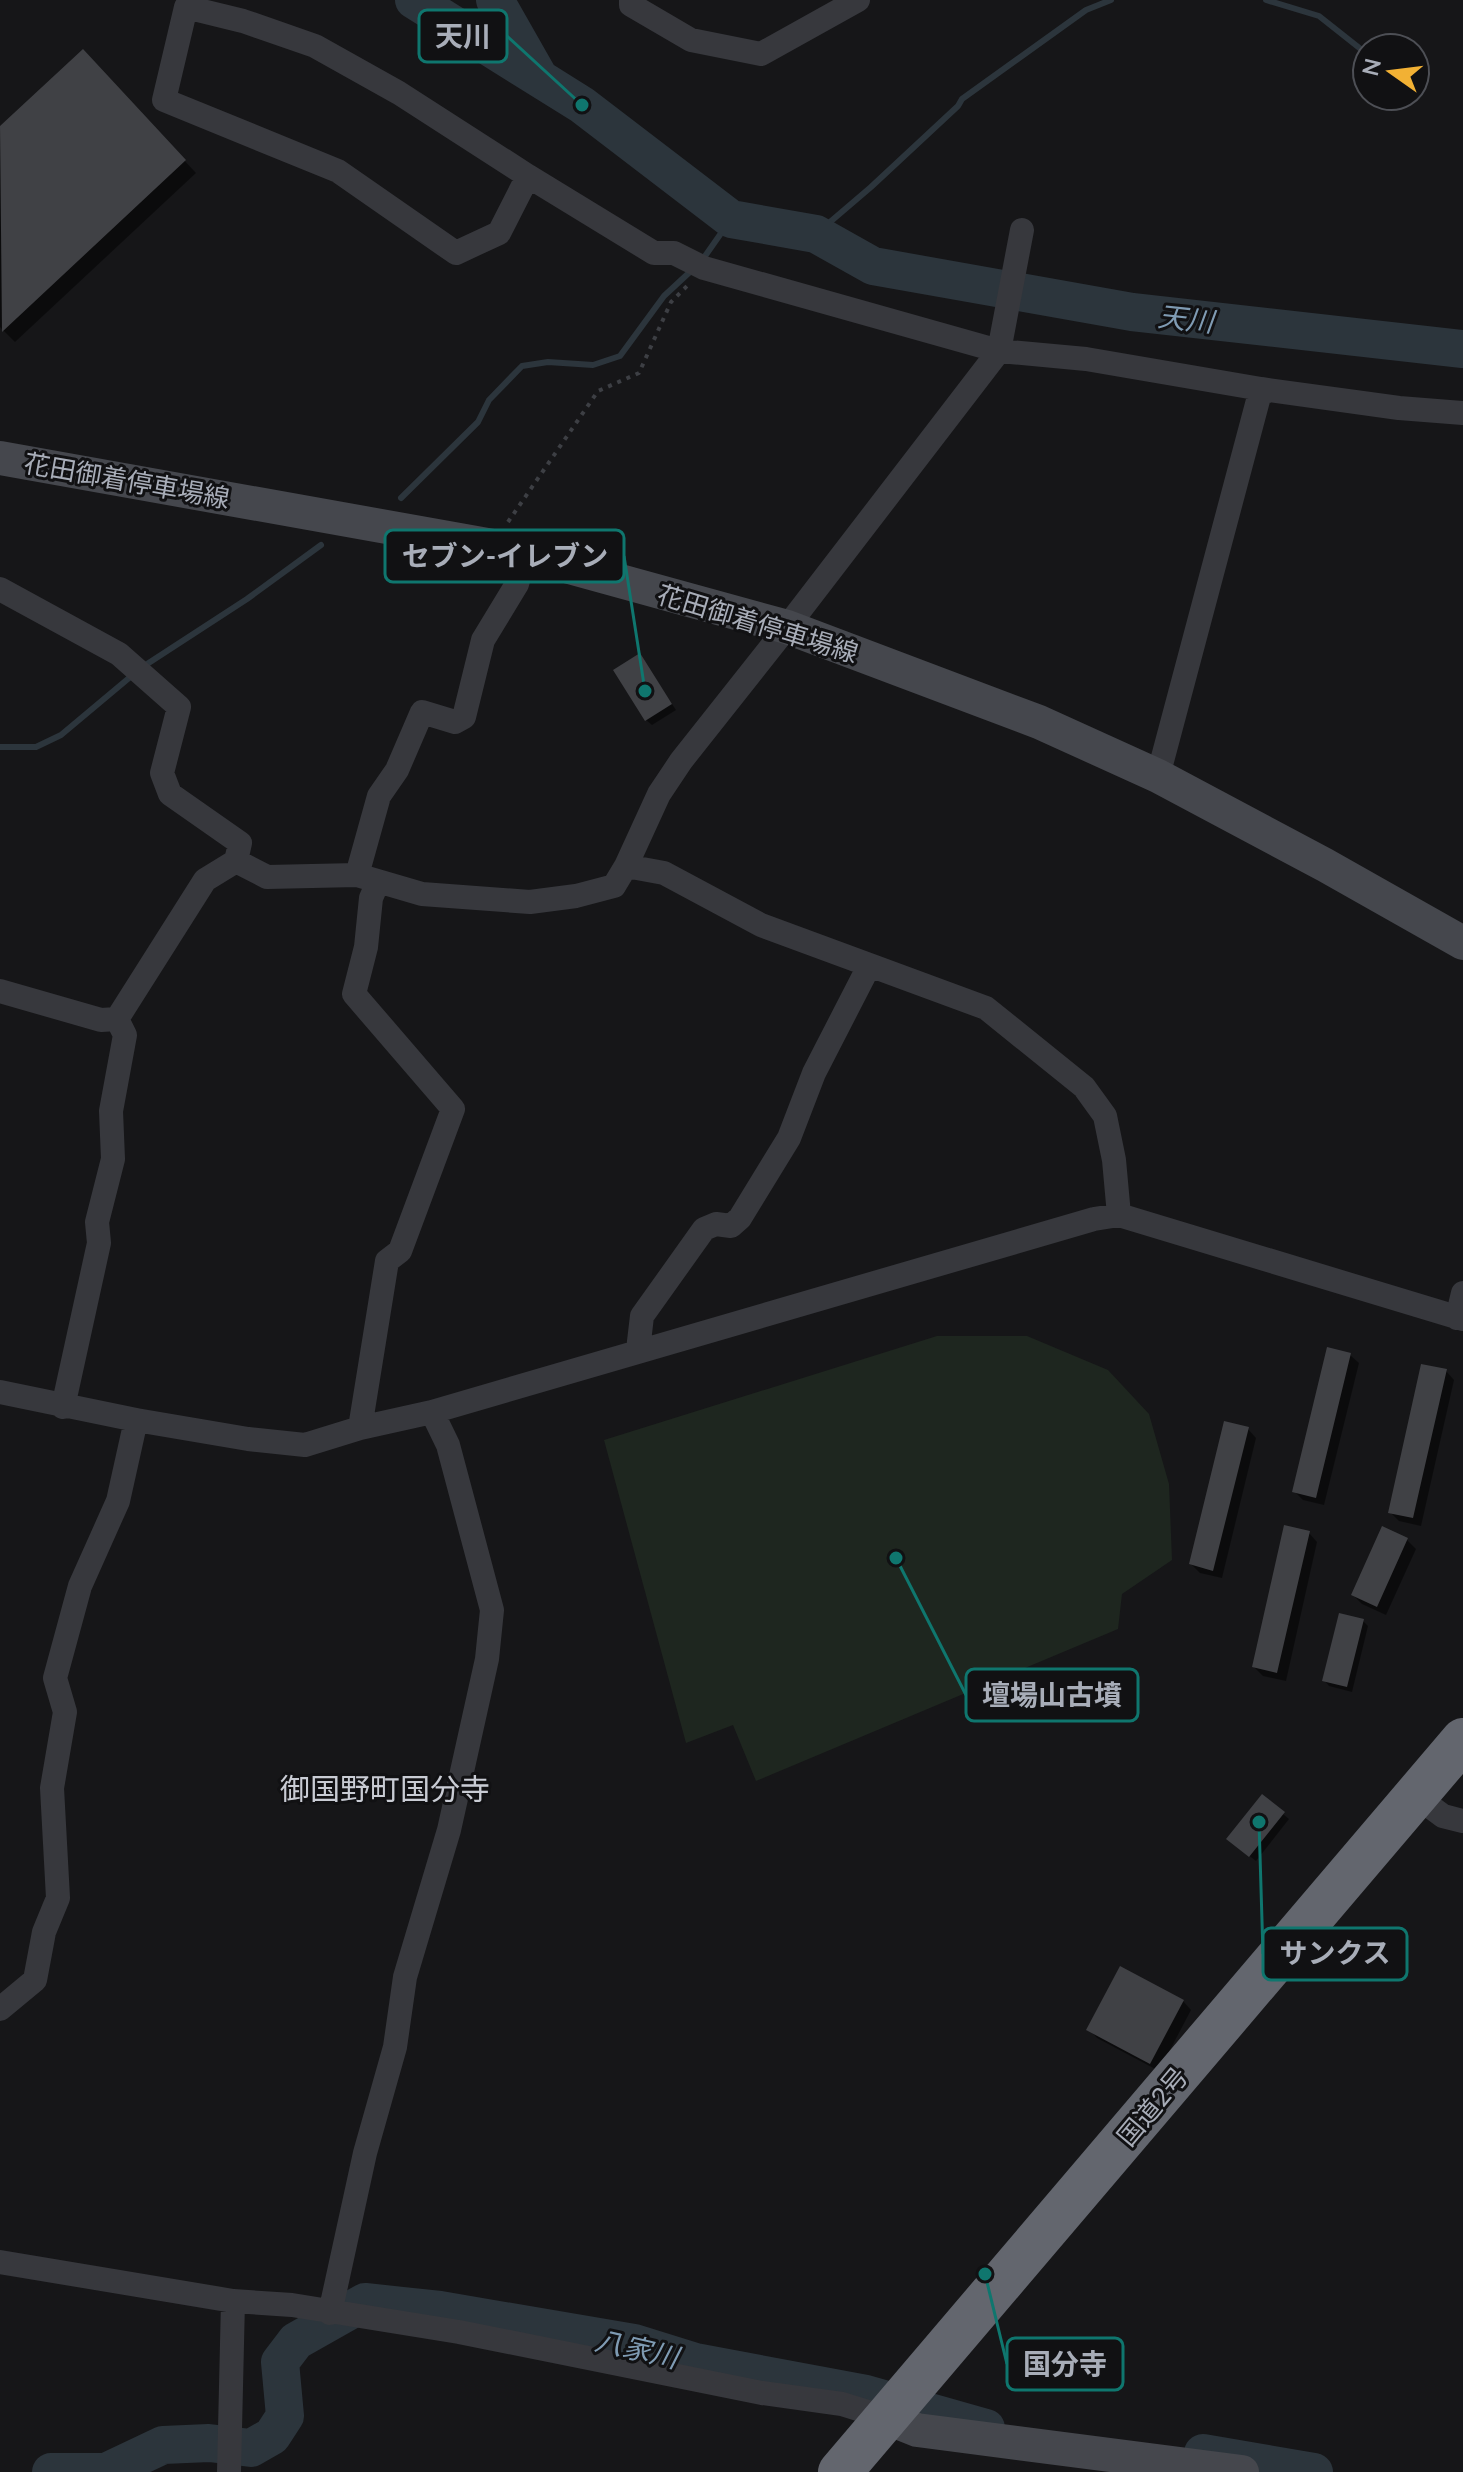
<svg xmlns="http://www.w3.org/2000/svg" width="1463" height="2472" viewBox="0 0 1463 2472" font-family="Lato,'Noto Sans JP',sans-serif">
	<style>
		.green { fill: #1e261f }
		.shadow { fill: #0007 }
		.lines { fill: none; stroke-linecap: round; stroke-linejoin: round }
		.stream { stroke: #2c353c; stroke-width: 6 }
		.river { stroke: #2c353c; stroke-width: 38 }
		.building { fill: #404145 }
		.path { stroke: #3d3f44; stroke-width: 4; stroke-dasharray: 4 6; stroke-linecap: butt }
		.street { stroke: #37383d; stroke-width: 24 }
		.secondary { stroke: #45474d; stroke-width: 34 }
		.highway { stroke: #63666e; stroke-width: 44 }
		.labels { text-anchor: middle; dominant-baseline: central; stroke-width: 6; stroke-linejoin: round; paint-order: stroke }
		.street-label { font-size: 26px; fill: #a8adb8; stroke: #111113 }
		.water-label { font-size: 28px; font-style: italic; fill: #7f9bb3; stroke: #111113 }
		.quarter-label { font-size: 30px; fill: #c9ccd4; stroke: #111113 }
		.leader { fill: none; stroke: #0f766e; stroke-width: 3 }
		.callout-dot { fill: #0f766e; stroke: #111113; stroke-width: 3 }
		.callout { fill: #111113; stroke: #0f766e; stroke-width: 3 }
		.callout-label { font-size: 28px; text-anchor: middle; font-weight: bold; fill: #a8adb8 }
	</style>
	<rect width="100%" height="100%" fill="#161618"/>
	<path class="green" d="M937 1336H1027L1108 1370 1149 1414 1169 1484 1172 1560 1122 1594 1118 1629 756 1781 733 1725 686 1743 604 1440Z"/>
	<path class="shadow" d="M83 52 196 173 15 342 0 327V129Z
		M640 656 676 710 652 725 646 720Z
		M1350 1355 1359 1363 1324 1505 1303 1500 1294 1491Z
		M1446 1371 1454 1380 1421 1526 1399 1521 1390 1512Z
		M1248 1429 1256 1438 1222 1578 1200 1573 1191 1564Z
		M1383 1529 1407 1540 1416 1549 1386 1615 1362 1604 1353 1595Z
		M1309 1533 1317 1542 1286 1681 1263 1676 1254 1667Z
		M1363 1621 1368 1626 1352 1692 1329 1686 1324 1680Z
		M1262 1797 1289 1819 1256 1861 1234 1844Z
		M1183 2001 1191 2010 1159 2071 1097 2038 1089 2029Z"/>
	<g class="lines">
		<path class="stream" d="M1266 0 1319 16 1367 54
			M816 234 871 187 958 106 962 99 1086 10 1111 0
			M703 259 731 219
			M401 498 478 422 489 400 522 366 548 362 593 365 620 356 664 296 692 270
			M144 666 247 599 321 545
			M0 747H36L61 735 135 673"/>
		<path class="river" d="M414 0 582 105 731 219 816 234 873 266 1132 312 1463 349
			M495 0 537 74
			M1203 2453 1314 2472
			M51 2472H106L163 2445 209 2443 251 2448 272 2436 285 2416 280 2362 296 2341 365 2302 440 2310 634 2343 695 2362 866 2394 986 2428"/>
	</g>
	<path class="building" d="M83 49 186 160 2 332 0 126Z
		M640 653 672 704 645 721 613 670Z
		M1327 1347 1351 1353 1316 1498 1292 1492Z
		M1421 1364 1447 1369 1413 1518 1388 1513Z
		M1224 1421 1249 1427 1213 1571 1189 1564Z
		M1284 1525 1310 1531 1277 1673 1252 1667Z
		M1382 1526 1408 1538 1377 1607 1351 1595Z
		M1339 1613 1364 1619 1347 1687 1322 1681Z
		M1262 1794 1285 1812 1249 1857 1226 1839Z
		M1120 1966 1184 2000 1150 2064 1086 2030Z"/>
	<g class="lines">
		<path class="path" d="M508 522 598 391 639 373 671 302 689 284"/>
		<path class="street" d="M631 0V5L691 40 761 54 858 0
			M528 176 399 93 315 46 243 21 186 7 164 100 338 171 456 253 499 233 528 176 654 253H674L704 268 999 351 1086 359 1261 389 1399 408 1463 413
			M0 589 119 654 179 707 162 773 170 794 240 843 236 861 205 880 117 1019
			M1158 776 1261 389
			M236 861 267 877 357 875 422 894 530 902 576 896 614 886 626 866 659 794 681 761 787 627 999 351 1022 230
			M626 866 664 873 761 925 986 1008 1084 1087 1105 1116 1114 1160 1119 1215
			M357 875 379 796 397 770 422 712 455 722 464 717 483 640 517 584 525 555
			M0 991 101 1020 117 1019
			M1457 1318 1463 1293
			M638 1350 642 1316 704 1229 716 1224 731 1226 740 1218 789 1138 814 1073 869 966
			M0 1392 136 1420 248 1439 305 1445 360 1428 432 1412 1094 1219 1119 1215 1463 1319
			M63 1407 99 1243 97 1222 113 1159 111 1111 125 1035 117 1019
			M360 1428 387 1261 400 1251 453 1109 354 994 366 947 371 898 378 882
			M1416 1796 1443 1816 1463 1821
			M0 2009 35 1980 44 1932 58 1898 52 1788 65 1712 55 1678 80 1586 118 1501 136 1420
			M0 2262 233 2301 292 2305 459 2332 762 2393 842 2404 887 2418
			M330 2313 365 2153 395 2047 405 1977 449 1830 487 1659 492 1610 448 1445 432 1412
			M229 2472 233 2301"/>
		<path class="secondary" d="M0 458 493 546 787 627 1039 722 1158 776 1325 865 1463 943
			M887 2418 917 2430 1242 2472"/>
		<path class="highway" d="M840 2472 1463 1740"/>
	</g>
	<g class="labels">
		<g class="street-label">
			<text transform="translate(127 480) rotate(10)">花田御着停車場線</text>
			<text transform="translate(758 623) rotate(17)">花田御着停車場線</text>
			<text transform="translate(1152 2106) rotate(-50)">国道2号</text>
		</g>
		<g class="water-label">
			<text transform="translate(1186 318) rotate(6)">天川</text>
			<text transform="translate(637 2348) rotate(13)">八家川</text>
		</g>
		<g class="quarter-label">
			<text x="385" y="1788">御国野町国分寺</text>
		</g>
	</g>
	<path class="leader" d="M582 105L507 36M645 691L624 556M896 1558L966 1695M1259 1822L1263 1954M985 2274L1007 2364"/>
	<g class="callout-dot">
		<circle cx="582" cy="105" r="8"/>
		<circle cx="645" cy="691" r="8"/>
		<circle cx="896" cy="1558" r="8"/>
		<circle cx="1259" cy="1822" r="8"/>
		<circle cx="985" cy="2274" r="8"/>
	</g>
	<g class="callout">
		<rect x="419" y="10" width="88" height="52" rx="8"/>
		<rect x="385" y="530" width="239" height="52" rx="8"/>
		<rect x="966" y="1669" width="172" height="52" rx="8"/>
		<rect x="1263" y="1928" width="144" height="52" rx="8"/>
		<rect x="1007" y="2338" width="116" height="52" rx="8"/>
	</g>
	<g class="callout-label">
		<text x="463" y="46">天川</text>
		<text x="505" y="566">セブン-イレブン</text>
		<text x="1052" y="1705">壇場山古墳</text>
		<text x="1335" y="1963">サンクス</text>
		<text x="1065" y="2374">国分寺</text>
	</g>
	<g transform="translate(1391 72) rotate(284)"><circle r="38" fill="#111113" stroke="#4d4f55" stroke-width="2"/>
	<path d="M0-6L14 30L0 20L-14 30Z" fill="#f2b134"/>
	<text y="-12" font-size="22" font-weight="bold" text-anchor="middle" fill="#a8adb8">N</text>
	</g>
</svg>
